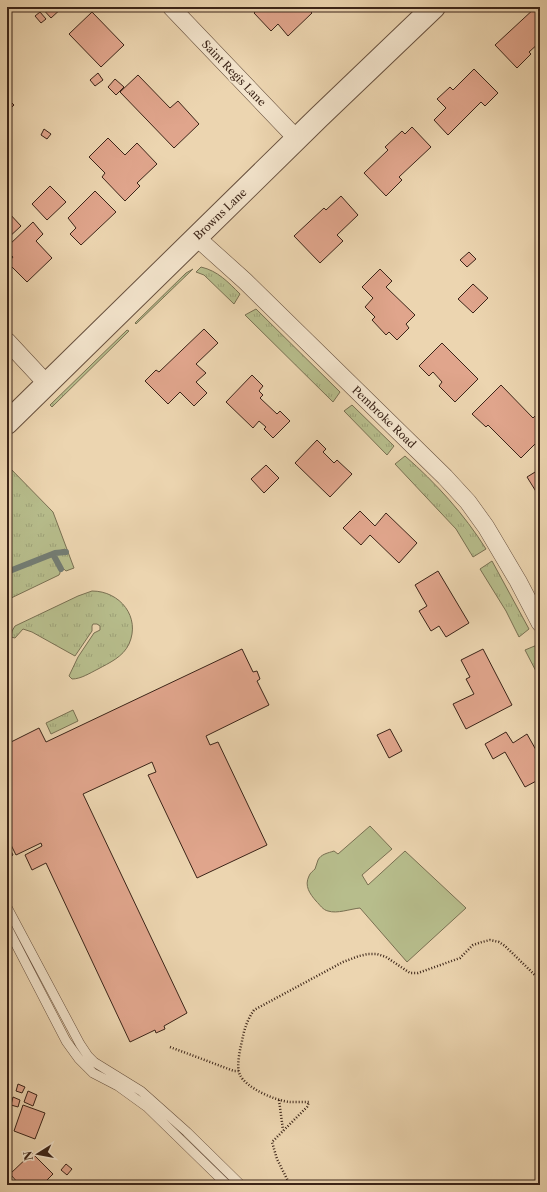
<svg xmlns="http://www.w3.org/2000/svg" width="547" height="1192" viewBox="0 0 547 1192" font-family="'Libre Caslon Text',serif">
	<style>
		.grass { fill: url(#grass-tufts); stroke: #797052 }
		.park { fill: #b7bd8c; stroke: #797052 }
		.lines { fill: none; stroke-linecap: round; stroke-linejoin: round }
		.stream { stroke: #737d74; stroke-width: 6 }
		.building { fill: #e0a58c; stroke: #3b2418 }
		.service-casing { stroke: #67503e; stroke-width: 10 }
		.minor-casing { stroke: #67503e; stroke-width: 18 }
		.tertiary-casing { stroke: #67503e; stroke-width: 24 }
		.path { stroke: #3b2418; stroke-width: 2.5; stroke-dasharray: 1 2; stroke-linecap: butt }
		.service { stroke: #f3e4cc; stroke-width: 9 }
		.minor { stroke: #f3e4cc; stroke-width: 17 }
		.tertiary { stroke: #f3e4cc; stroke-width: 22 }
		.labels { text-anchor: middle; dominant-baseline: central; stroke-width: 3.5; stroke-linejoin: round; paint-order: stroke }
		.street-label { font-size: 11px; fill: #3b2418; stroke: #f3e4cc }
	</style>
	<defs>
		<pattern id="grass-tufts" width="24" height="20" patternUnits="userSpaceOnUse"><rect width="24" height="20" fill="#b7bd8c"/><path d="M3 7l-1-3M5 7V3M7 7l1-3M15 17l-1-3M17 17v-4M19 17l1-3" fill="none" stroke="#9ea278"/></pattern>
	</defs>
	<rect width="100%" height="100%" fill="#ecd5b0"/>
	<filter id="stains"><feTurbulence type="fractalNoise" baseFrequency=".005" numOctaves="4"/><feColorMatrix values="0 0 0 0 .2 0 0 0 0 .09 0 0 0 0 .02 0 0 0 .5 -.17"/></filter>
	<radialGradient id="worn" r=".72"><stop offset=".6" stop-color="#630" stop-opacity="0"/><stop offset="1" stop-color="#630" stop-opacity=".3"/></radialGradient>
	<path class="grass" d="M201 267C218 271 228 282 240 294L234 304 204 275 196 272Z
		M193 269 136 324 135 323 186 273Z
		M256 309 340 392 333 402 245 315Z
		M127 330 129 331 52 407 50 405Z
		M352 405 394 446 387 455 344 411Z
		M405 456C436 483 464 514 486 549L473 557 456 529 395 464Z
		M7 465 53 512 74 568 66 571C61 567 58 562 55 555L56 554 62 553 66 555 67 551 65 549 49 554 7 570Z
		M52 556 60 569V573L59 575 7 600V573Z
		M492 561 529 629 519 637 506 611 480 569Z
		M92 591C120 591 141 617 129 644 123 657 109 663 98 669 90 673 81 679 72 679L69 676 78 657 94 633 100 630V626L97 624H93L92 626V631L75 656 32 632 23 629 15 638 11 637 12 631 15 626 78 596Z
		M537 645 540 648V679L525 650Z
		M73 710 78 721 51 734 46 723Z"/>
	<path class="park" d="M370 826 392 849 362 875 368 885 405 851 466 908 407 962 360 908C350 909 337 914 328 911 323 910 320 905 316 901 310 894 304 886 309 876 310 873 313 871 315 869 316 866 317 863 318 860 321 854 328 853 334 851L338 854Z"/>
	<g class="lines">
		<path class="stream" d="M54 556 61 569
			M7 572 55 553 66 552"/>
	</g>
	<path class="building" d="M41 7H63L51 18Z
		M260 7H306L312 13 288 36 278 24 271 31 254 13Z
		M536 7H540V42L529 52 531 54 517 68 495 45Z
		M40 12 46 19 41 23 35 16Z
		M92 12 124 45 101 67 69 34Z
		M474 69 498 93 485 106 481 102 448 135 434 120 446 108 437 99 450 87 453 90Z
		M98 73 103 80 95 86 90 80Z
		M138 75 170 108 178 101 199 124 174 148 120 92Z
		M115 79 124 87 116 95 108 87Z
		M7 98 14 105 7 112Z
		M412 127 431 147 399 177 402 180 386 196 364 173 388 150 385 147 402 131 405 134Z
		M44 129 51 134 47 139 41 135Z
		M108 138 125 155 137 143 157 164 137 183 140 186 125 201 102 177 105 173 89 157Z
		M50 186 66 202 47 220 32 204Z
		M95 191 116 212 81 245 70 234 76 228 68 218Z
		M341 196 358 215 337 235 343 241 320 263 294 236 324 208 326 210Z
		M8 212 21 226 7 239V213Z
		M33 222 43 234 36 241 52 258 27 282 8 263 13 257 7 251V247Z
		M469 252 476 259 467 267 460 260Z
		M380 269 392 281 386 287 415 315 406 324 409 328 397 340 389 332 386 335 372 320 375 317 365 307 373 298 362 287Z
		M473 284 488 298 473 313 458 299Z
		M204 329 218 343 196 364 206 373 196 382 207 393 194 406 180 392 168 404 145 381 156 370 159 372Z
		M442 343 478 379 455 402 439 386 442 382 433 372 429 376 419 366Z
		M252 375 263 386 259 391 263 395 260 398 277 414 280 411 290 421 273 438 264 429 266 427 259 421 253 428 226 402Z
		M501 385 533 418 540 411V439L521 458 488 425 486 427 472 414Z
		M317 440 326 449 323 452 334 463 337 460 352 474 330 497 295 463Z
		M266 465 279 478 264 493 251 479Z
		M540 469V498L527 477Z
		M360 511 375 526 386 513 417 543 399 563 370 535 361 545 343 528Z
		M438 571 469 623 446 637 439 626 431 631 419 611 427 606 415 585Z
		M242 649 253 672 257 671 260 679 257 681 269 705 206 736 210 745 218 742 267 845 197 878 148 775 156 772 152 762 83 794 187 1013 164 1026 165 1029 156 1033 155 1030 130 1042 46 863 32 870 25 855 42 846 41 843 16 855 7 837V744L39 728 46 742Z
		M483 649 512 705 466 729 453 704 474 694 466 679 470 677 461 660Z
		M390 729 402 751 389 758 377 735Z
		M506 732 513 743 527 734 540 757V779L525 787 505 752 493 759 485 744Z
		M7 843 13 855 7 859Z
		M18 1084 25 1087 22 1093 16 1091Z
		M28 1091 37 1095 33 1106 24 1102Z
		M13 1097 20 1100 18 1107 11 1105Z
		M23 1105 45 1113 35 1139 14 1131Z
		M32 1153 53 1174 42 1185H20L10 1174Z
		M66 1164 72 1169 67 1175 61 1170Z"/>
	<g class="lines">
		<g class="service-casing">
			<path id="service" d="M7 907 80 1044 88 1056 94 1062 141 1091 187 1132 241 1185
				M7 927 66 1041 79 1059 93 1073 118 1086 147 1107 227 1185"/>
		</g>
		<g class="minor-casing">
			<path id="minor" d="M171 7 297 139
				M196 237 245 281 445 477 468 502 486 527 518 581 540 623
				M7 341 47 384"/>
		</g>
		<g class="tertiary-casing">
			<path id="tertiary" d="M7 423 318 118 434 7"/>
		</g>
		<path class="path" d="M170 1047 234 1071H239
			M279 1100 283 1130
			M290 1185 277 1159 272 1142 307 1107 309 1102C303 1102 296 1102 290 1102 276 1101 246 1088 240 1075 236 1067 240 1049 242 1041 244 1030 247 1020 254 1010L343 962 359 956 368 954H377L386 957 410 973H418L460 958 473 945 482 942 490 940 499 942 505 946 540 980"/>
		<use href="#service" class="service"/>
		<use href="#minor" class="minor"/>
		<use href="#tertiary" class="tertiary"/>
	</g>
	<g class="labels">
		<g class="street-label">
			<text transform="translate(234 73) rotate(46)">Saint Regis Lane</text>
			<text transform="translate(220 214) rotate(-44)">Browns Lane</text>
			<text transform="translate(384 417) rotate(44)">Pembroke Road</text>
		</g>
	</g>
	<rect width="547" height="1192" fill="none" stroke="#ecd5b0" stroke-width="24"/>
	<rect x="8" y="8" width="531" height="1176" fill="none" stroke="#3b2418" stroke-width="2"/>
	<rect x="12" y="12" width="523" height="1168" fill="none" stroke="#3b2418"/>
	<g transform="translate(38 1154) rotate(259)" stroke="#f3e4cc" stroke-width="3" paint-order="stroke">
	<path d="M0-3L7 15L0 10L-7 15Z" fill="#3b2418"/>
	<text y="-6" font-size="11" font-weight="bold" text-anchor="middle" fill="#3b2418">N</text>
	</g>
	<rect width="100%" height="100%" filter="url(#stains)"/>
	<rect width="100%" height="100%" fill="url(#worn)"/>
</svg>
